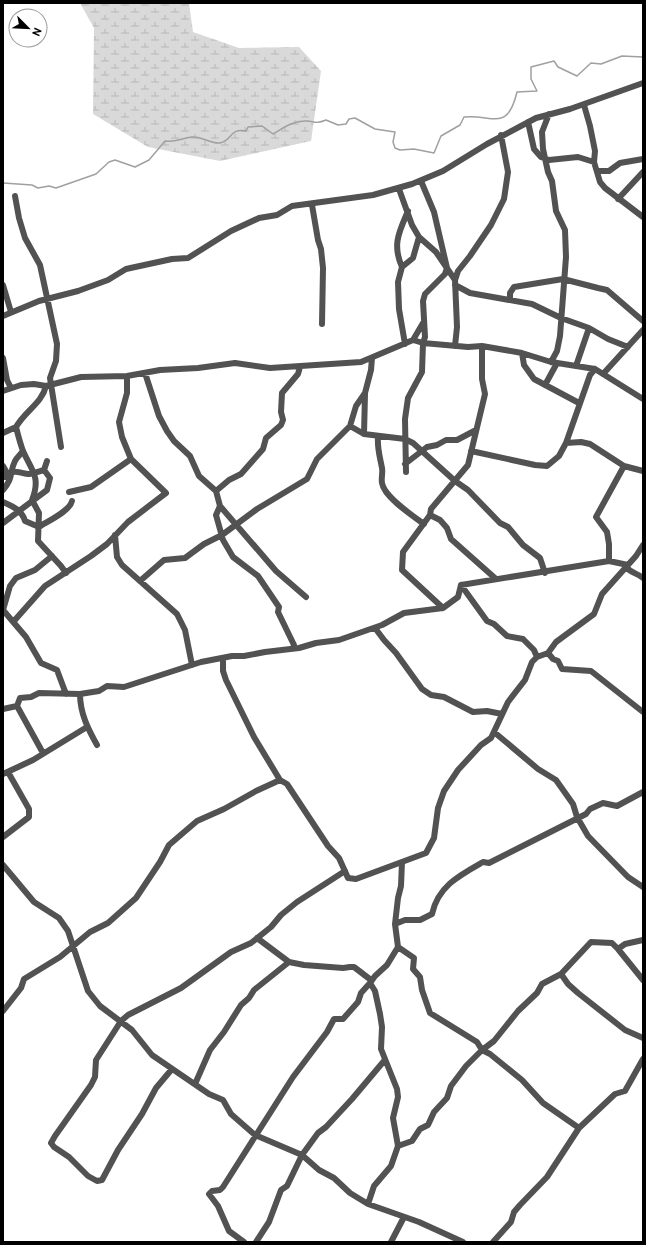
<svg xmlns="http://www.w3.org/2000/svg" width="646" height="1245" viewBox="0 0 646 1245" font-family="Overpass,sans-serif">
	<style>
		.wetland { fill: url(#wetland-marsh) }
		.lines { fill: none; stroke-linecap: round; stroke-linejoin: round }
		.stream { stroke: #a0a0a0; stroke-width: 1.5 }
		.street { stroke: #525252; stroke-width: 6 }
	</style>
	<defs>
		<pattern id="wetland-marsh" width="20" height="14" patternUnits="userSpaceOnUse"><rect width="20" height="14" fill="#d9d9d9"/><path d="M1 5h8M5 5V1M11 12h8M15 12V8" fill="none" stroke="#b8b8b8"/></pattern>
	</defs>
	<rect width="100%" height="100%" fill="#fff"/>
	<path class="wetland" d="M80 3H189L193 32 239 48 299 47 321 71 311 141 220 161 148 147 93 114 94 28Z"/>
	<g class="lines">
		<path class="stream" d="M3 183 32 185 38 188 49 186 56 188 96 174 109 162 115 160 135 167 149 160 165 141C175 143 182 138 192 137 202 136 210 144 220 143 233 140 229 128 246 131L248 127 262 126 273 134C283 128 294 120 307 121 316 122 316 124 326 120L338 125 346 124 349 119 355 118 375 129 395 132 393 142 395 148 400 150 414 149 434 153 441 136 460 125 464 117C493 114 507 133 517 92L537 91 531 79V67L554 61 558 67 577 76 591 63 601 64 622 56 643 57"/>
		<path class="street" d="M584 105 590 126 595 151 594 162 600 182 605 188 643 217
			M549 114 542 132 543 149 548 172 552 181 556 211 565 230 566 257 560 336 557 351 551 362
			M528 122 534 149 541 157 549 160 578 157 594 162
			M597 171H609L620 163 643 159
			M399 189 412 225 419 237 436 252 455 280 457 327 455 346
			M15 196 19 218 25 238 40 265 57 344 56 361 50 378 61 447
			M618 199 643 172
			M312 205 318 240 321 249 323 268 322 324
			M402 267C392 245 399 232 408 211
			M455 280 458 271 470 256 491 225 504 199 508 172 501 135
			M3 285 11 312
			M455 285 470 293 532 304 561 318 589 328 608 339 628 347
			M510 299V293L514 287 563 279 598 288 607 290 643 321
			M3 316 39 301 78 291 108 280 126 269 172 259 188 258 231 231 259 218 277 215 292 206 373 195 412 184 443 171 487 144 536 118 570 109 643 83
			M413 340 423 323
			M405 344 399 309 398 282 402 267 413 258 419 237
			M522 353 524 365 534 379 579 403
			M3 358 7 380 11 388
			M576 366 589 328
			M145 373 159 416 167 431 174 441 190 456 199 476 216 491 220 506 276 571 306 597
			M603 374 643 330
			M545 385 557 363
			M46 386C42 403 25 411 16 427 18 435 20 443 23 451 32 471 41 477 32 500L39 513 38 541 61 566 66 573
			M3 391 21 385 34 384 46 386 81 377 127 376 160 370 198 368 235 363 270 368 361 362 413 340 423 343 468 347 482 346 522 353 551 362 595 369 643 399
			M350 426 364 434 405 439 413 443 455 481 468 490 500 523 508 527 523 545 540 558 545 573
			M3 433 16 427
			M364 434 365 394
			M378 437C377 448 380 457 382 468 383 473 381 478 382 483 384 497 413 516 424 524
			M566 443 581 442 590 444 624 466 643 471
			M471 451 535 465 547 466 559 456 566 443 590 375 595 369
			M405 464 427 447 437 445 446 440H457L476 430
			M3 466 10 478
			M406 472 405 419 408 398 422 372 423 343 425 337 423 301 425 294 445 274 447 268 434 212 421 181
			M3 477H7C14 468 18 473 28 474 32 474 40 471 44 470L47 461
			M3 490C14 477 9 473 15 461 17 457 21 454 23 451
			M216 491 229 480 241 474 263 449 266 438 281 425 283 420 281 412 282 393 298 374 300 367
			M69 492 91 487 131 459
			M3 502C12 506 22 510 25 521L39 527C48 521 70 511 72 501
			M220 506 216 515 223 540 233 557 258 576 279 607 278 612 294 645 293 648
			M430 515 440 520 447 528 451 539 496 579
			M3 523 47 490 50 478 44 470
			M115 535 117 557 122 565 177 614 185 630 192 665
			M609 561V544L607 532 596 517 624 466
			M626 567C631 573 637 573 643 578
			M140 581 164 560 185 558 204 544 222 535 257 509 307 479 317 459 350 426 356 406 365 393 371 370 372 358
			M461 585 487 621 494 624 507 636 523 639 534 650 537 657
			M443 608 402 570 403 552 430 515 431 509 468 465 485 394 482 379V346
			M3 610 26 637 41 663 57 670 66 694
			M3 610 10 586 16 578 35 570 52 556
			M14 621 45 586 91 556 107 544 128 522 166 493 131 459 122 437 119 422 127 393V376
			M375 628 384 640 396 653 422 689 431 695 444 697 473 712 487 711 502 714
			M548 653 553 659 558 661 562 669 591 671 643 712
			M223 658V671L226 680 254 737 280 780 287 784 328 846 339 858 348 878 356 879 426 853 434 838 438 808 444 791 458 770 481 745 491 738 508 702 525 680 532 662 537 657 548 653 556 642 594 614 602 594 636 556 643 545
			M80 694C80 713 88 729 97 745
			M17 706 43 753
			M3 709 17 706 20 698 31 697 39 693 80 694 99 691 107 686 124 687 201 662 232 656H244L265 652 299 648 316 643 339 640 382 625 404 613 443 608 458 597 461 585 609 561 628 565
			M494 732 538 769 556 780 573 804 577 817 588 836 628 877 643 887
			M3 774 33 760 87 727
			M3 837 29 817V809L8 772
			M3 865 34 902 59 918 68 931 88 991 100 1006 132 1030 152 1055 209 1094 223 1100 231 1114 255 1135 302 1155 319 1170 334 1178 350 1193 368 1204 419 1222 463 1242
			M395 924 405 920H420L432 914C438 886 460 875 483 862L489 863 586 814 590 809 603 803 617 806 643 792
			M257 938 289 962 304 965 343 968 350 967H354L371 980
			M643 940 625 944 618 949 612 943 591 942 561 974 568 984 578 993 625 1030 643 1038
			M398 947 414 958 413 969 420 977 422 990 430 1013 477 1042 482 1050 490 1054 522 1080 543 1103 579 1128
			M618 949 643 980
			M3 1011 21 988 24 979 60 957 90 932 108 923 136 898 160 862 169 845 197 821 224 809 256 791 280 780
			M172 1069 156 1088 142 1114 118 1150 102 1180 97 1181 88 1176 69 1157 54 1147 51 1143 55 1136 91 1085 95 1077 96 1060 121 1021 128 1015 181 988 231 952 251 943 271 927 281 915 297 902 345 871
			M195 1084 210 1050 224 1032 241 1005 249 998 254 990 289 962
			M398 1146 412 1141 420 1129 428 1125 434 1112 447 1098 451 1086 466 1066 482 1050 494 1041 518 1011 537 993 542 984 561 974
			M368 1204 374 1186 391 1166 398 1146 393 1118 398 1097 397 1089 381 1049 382 1027 380 1014 375 991 370 983 375 976 387 965 398 947 395 924 398 898 401 886 402 862
			M244 1242 229 1231 218 1206 209 1194 212 1191 220 1190 223 1187 293 1077 327 1032 334 1019H343L358 1002 361 993 370 983
			M256 1242 269 1222 281 1190 287 1186 302 1155 318 1133 326 1127 352 1099 384 1061
			M391 1242 404 1217
			M493 1242 511 1222 514 1212 520 1205 547 1177 579 1128 615 1094 625 1091 643 1059"/>
	</g>
	<rect width="646" height="1245" fill="none" stroke="#000000" stroke-width="8"/>
	<g transform="translate(28 28) rotate(114)"><circle r="19" fill="#ffffff" stroke="#999999"/>
	<path d="M0-3L7 15L0 10L-7 15Z" fill="#000000"/>
	<text y="-6" font-size="11" font-weight="bold" text-anchor="middle" fill="#000000">N</text>
	</g>
</svg>
